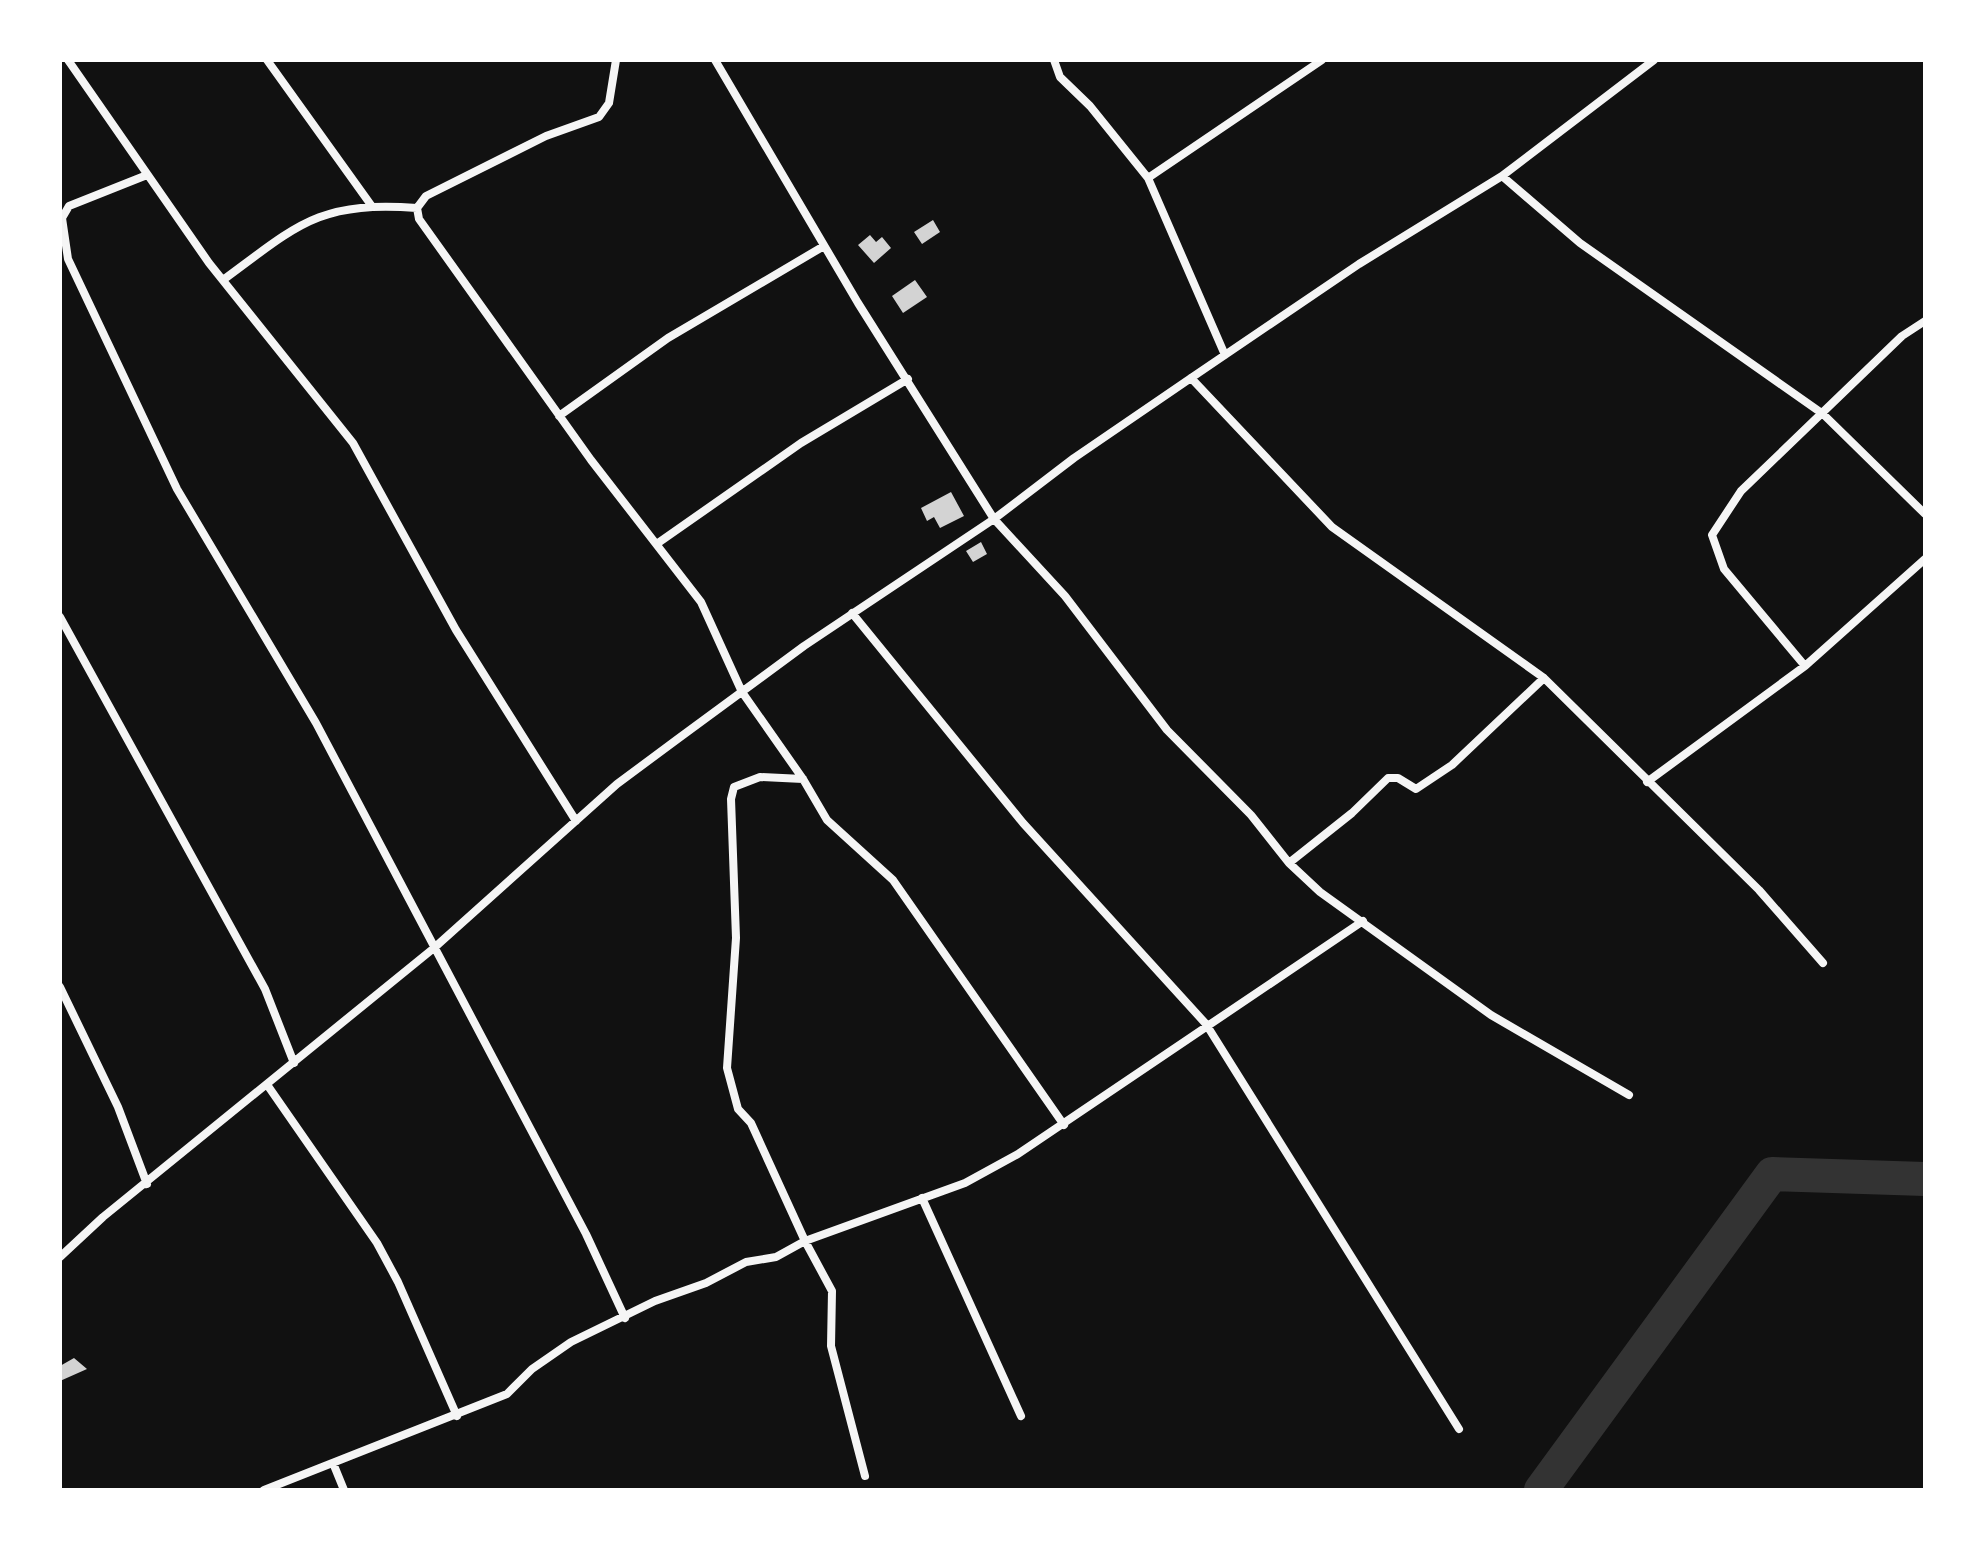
<svg xmlns="http://www.w3.org/2000/svg" width="1985" height="1550" viewBox="0 0 1985 1550" font-family="'Public Sans',sans-serif">
	<style>
		.lines { fill: none; stroke-linecap: round; stroke-linejoin: round }
		.river { stroke: #333; stroke-width: 34 }
		.building { fill: #d3d3d3 }
		.minor { stroke: #f5f5f5; stroke-width: 8 }
	</style>
	<rect width="100%" height="100%" fill="#111"/>
	<g class="lines">
		<path class="river" d="M1541 1490 1772 1174 1925 1179"/>
	</g>
	<path class="building" d="M933 220 940 232 922 244 914 232Z
		M870 235 876 242 882 237 891 248 874 263 858 245Z
		M915 280 927 297 903 313 892 296Z
		M951 492 964 516 940 528 934 517 927 521 921 508Z
		M981 542 987 554 973 562 966 551Z
		M74 1358 87 1369 60 1381V1366Z"/>
	<g class="lines">
		<path class="minor" d="M68 60 209 263 353 443 456 630 576 821
			M267 60 371 205
			M616 60 609 103 599 117 546 136 426 196 417 208 419 219 591 460 701 602 742 692 803 779 827 820 893 880 1064 1125
			M715 60 858 303 994 519 1065 596 1167 730 1251 815 1289 863 1320 892 1491 1015 1629 1095
			M1054 60 1060 77 1090 106 1148 178
			M147 175 69 206 62 218 68 259 177 489 316 723 586 1234 625 1318
			M1502 176 1580 243 1823 414 1925 514
			M223 280C299 224 319 201 417 208
			M1225 355 1148 178 1322 60
			M1191 378 1332 527 1544 678 1759 890 1823 963
			M559 416 668 338 824 246
			M658 543 801 443 908 379
			M852 613 1023 823 1206 1024 1459 1429
			M60 617 265 989 294 1063
			M1805 666 1724 569 1712 535 1741 491 1902 336 1925 321
			M803 779 760 777 734 787 731 799 736 938 727 1068 738 1109 751 1123 805 1241 832 1291 831 1346 865 1476
			M1647 782 1805 666 1925 559
			M1289 863 1352 813 1388 778H1398L1416 789 1452 765 1544 678
			M60 987 118 1107 147 1184
			M268 1086 377 1243 398 1282 457 1416
			M922 1198 1021 1416
			M60 1257 103 1217 434 948 617 784 679 738 804 646 994 519 1074 458 1191 378 1359 264 1502 176 1654 60
			M333 1463 344 1490
			M264 1490 507 1394 532 1369 571 1342 655 1301 706 1283 746 1262 776 1257 805 1241 965 1183 1018 1154 1363 921"/>
	</g>
	<rect width="1985" height="1550" fill="none" stroke="#ffffff" stroke-width="124"/>
</svg>
